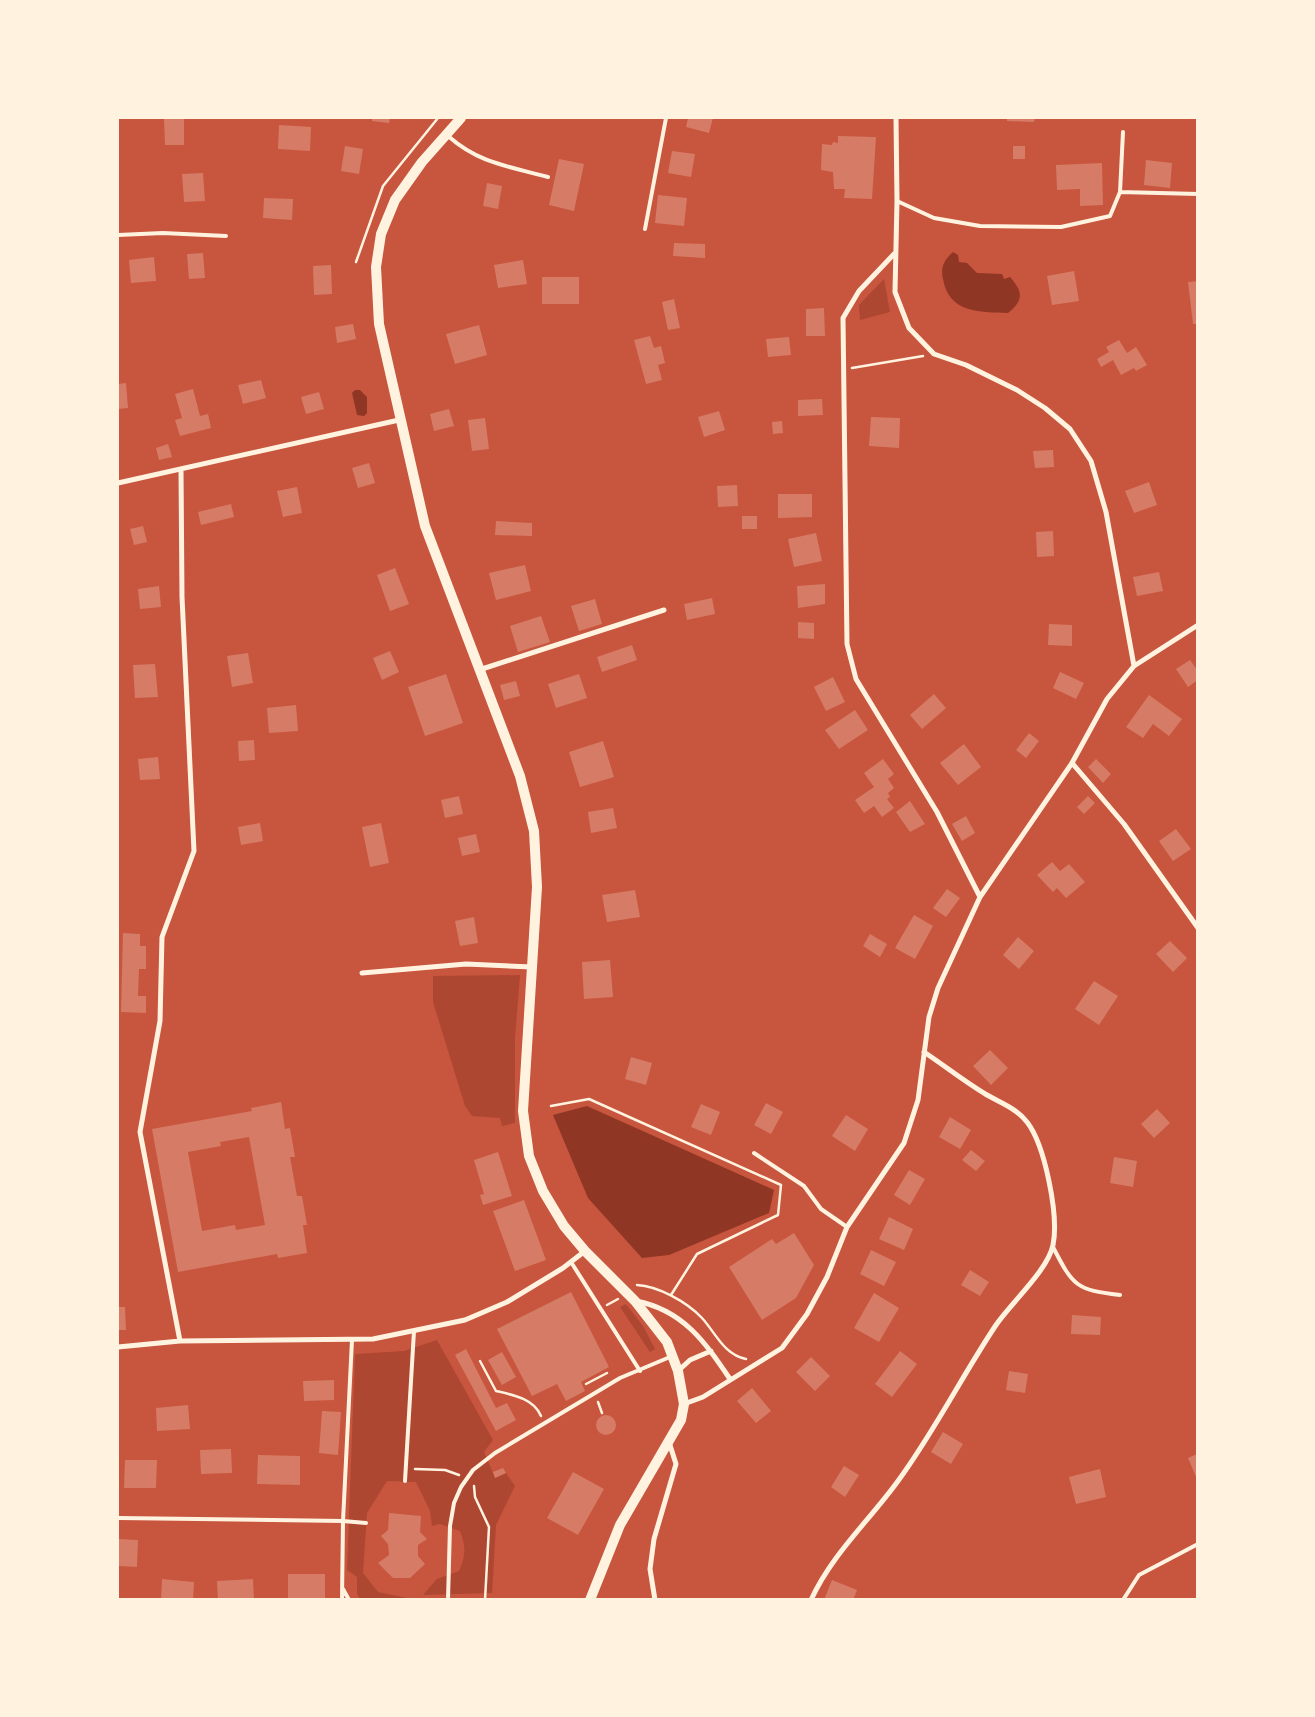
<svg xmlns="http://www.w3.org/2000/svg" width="1315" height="1717" viewBox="0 0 1315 1717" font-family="'DejaVu Sans',sans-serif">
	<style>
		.green { fill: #ae4732 }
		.water { fill: #8f3625 }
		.building { fill: #d67c66; fill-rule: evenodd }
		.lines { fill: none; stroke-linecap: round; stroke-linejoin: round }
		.path { stroke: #fff3e0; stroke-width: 2.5 }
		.service { stroke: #fff3e0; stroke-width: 4 }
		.minor { stroke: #fff3e0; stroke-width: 5 }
		.secondary { stroke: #fff3e0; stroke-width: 10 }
	</style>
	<rect width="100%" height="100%" fill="#c8553d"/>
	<path class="green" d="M884 279 890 312 860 320 859 305Z
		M520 975 515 1038V1123L502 1126 500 1118 472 1116 465 1106 433 1002V976Z
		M626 1304 643 1326 655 1349 650 1352 620 1307Z
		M437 1340 493 1440 484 1452 495 1478 506 1473 515 1486 496 1525 492 1593 423 1595 437 1579 459 1571C466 1556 466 1546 460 1531L440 1524 432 1526 430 1511 416 1482 387 1481 367 1513 363 1573 378 1592 407 1598 360 1599 357 1594V1577L347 1570 355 1354 404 1351Z"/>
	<path class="water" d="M953 252 958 255 959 262 967 263 977 273 1002 274 1004 279 1010 277C1023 292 1024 300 1008 313 979 312 949 313 943 279 940 267 945 259 953 252Z
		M355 390H360L367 397V413L364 416 357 415 352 393Z
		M587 1106 774 1190 769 1213 669 1255 642 1258 588 1198 553 1115Z"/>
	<path class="building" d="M164 118H184V145H165Z
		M372 118H390L389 123 372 121Z
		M688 118H713L709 133 686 127Z
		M1007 118H1035L1034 122 1007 121Z
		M279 125 311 127 310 151 278 149Z
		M838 136 876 137 872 199 844 198 845 189H834L833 172 821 170 822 144 832 145 833 142 838 143Z
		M345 146 363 149 359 174 341 171Z
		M1013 146H1025V159H1013Z
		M672 151 695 154 691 177 668 173Z
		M559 159 584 164 574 211 549 205Z
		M1146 160 1172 163 1170 188 1144 185Z
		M1102 163 1103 205 1080 206V189L1057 190 1056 165Z
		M203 173 205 201 184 202 182 174Z
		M487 183 502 186 498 209 483 206Z
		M658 195 687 198 684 226 655 223Z
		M264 198 293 199 292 220 263 218Z
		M674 243 705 244V258L673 256Z
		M203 253 205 278 189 279 187 254Z
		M154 257 156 281 131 283 129 260Z
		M523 260 527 284 498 288 494 265Z
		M331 265 332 294 314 295 313 266Z
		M1074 271 1079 301 1052 305 1047 276Z
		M542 277H579V304H542Z
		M1198 281V324H1193L1188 282Z
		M674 299 680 328 668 330 662 302Z
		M824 308 825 336H806V309Z
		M353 324 356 339 337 343 335 327Z
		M479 325 487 355 455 364 446 334Z
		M650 336 654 348 661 346 665 363 658 365 662 380 646 384 634 340Z
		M789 337 791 355 768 357 766 339Z
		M1119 340 1127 353 1136 347 1147 365 1136 371 1134 368 1121 375 1113 360 1101 367 1097 359 1109 352 1106 347Z
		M261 380 266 398 243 404 238 385Z
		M126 383 128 408 118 409V384Z
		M193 389 200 416 208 414 211 428 180 436 175 420 182 418 175 394Z
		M319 392 324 409 306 414 301 397Z
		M822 399 823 415 798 416V400Z
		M449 409 454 426 434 431 430 414Z
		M719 411 725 430 704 437 698 417Z
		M871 417 900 418 899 448 869 446Z
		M485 418 489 449 472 451 468 420Z
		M782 421 783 433 773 434 772 422Z
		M168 444 172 457 159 460 156 448Z
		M1053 450 1054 467 1035 468 1033 451Z
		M369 463 375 483 358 488 352 468Z
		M1149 482 1157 505 1134 513 1125 491Z
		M737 485 738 506 718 507 717 486Z
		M297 487 302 513 283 517 277 491Z
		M778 494H812V517L778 518Z
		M231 504 234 517 201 525 198 512Z
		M742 516H757V529H742Z
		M496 521 532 523V536L495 535Z
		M143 526 147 542 134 545 130 529Z
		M1053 531 1054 556 1037 557 1036 532Z
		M816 533 822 561 794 567 788 539Z
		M525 565 531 591 496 600 489 573Z
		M395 568 409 604 390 611 377 575Z
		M1159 572 1163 591 1137 596 1133 577Z
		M825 584V604L798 608 797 586Z
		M159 586 161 607 140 609 138 589Z
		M712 598 715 614 687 620 684 604Z
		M595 599 602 624 579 631 571 606Z
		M541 616 550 642 518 652 510 626Z
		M798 622 814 623V639L798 638Z
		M1049 624 1072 625V646L1048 645Z
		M632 645 637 660 602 672 597 657Z
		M390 651 399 672 382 680 373 658Z
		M248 653 253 683 232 687 227 656Z
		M1190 660 1198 671V680L1188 687 1176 669Z
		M155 664 158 697 135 698 133 665Z
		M1060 672 1084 683 1076 699 1053 688Z
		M446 674 463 723 425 736 408 687Z
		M579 674 587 698 556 708 548 684Z
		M833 677 845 702 826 711 814 687Z
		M516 681 520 696 504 700 500 685Z
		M934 694 946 708 922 729 910 715Z
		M1149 695 1182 719 1169 736 1153 724 1143 738 1126 727Z
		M296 705 298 731 269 733 267 708Z
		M855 710 868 730 839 749 825 730Z
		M1029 733 1039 741 1026 758 1016 750Z
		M254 740 255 760 239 761 238 741Z
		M603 741 614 777 580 787 569 752Z
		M964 744 981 767 958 785 940 763Z
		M158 757 160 779 140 780 138 759Z
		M883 759 894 774 888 779 894 788 888 793 890 797 887 799 894 808 882 817 874 806 864 813 855 800 874 787 864 773Z
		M1096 759 1111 774 1103 783 1088 767Z
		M459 796 463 814 445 818 441 800Z
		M1088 796 1095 803 1084 814 1077 807Z
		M910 801 925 824 910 832 896 812Z
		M613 808 617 828 591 833 588 812Z
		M966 816 975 833 962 841 952 824Z
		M260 823 263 841 241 845 238 827Z
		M381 823 389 863 370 867 362 827Z
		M1176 829 1191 849 1173 861 1159 841Z
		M476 834 480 852 462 856 458 838Z
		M1052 862 1060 871 1069 864 1085 882 1066 898 1057 888 1053 892 1037 875Z
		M947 889 960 898 946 917 933 908Z
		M635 890 640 917 607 922 602 895Z
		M914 915 933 926 915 959 895 948Z
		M474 917 478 943 460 946 455 921Z
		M123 933 140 934V946H146V969H139L138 996H146V1013L121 1012Z
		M870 934 887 944 880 957 863 946Z
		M1018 937 1034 951 1019 969 1003 955Z
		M1170 941 1187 958 1173 972 1156 954Z
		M610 960 613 997 584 999 582 962Z
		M1094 981 1118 996 1099 1025 1075 1009Z
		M990 1050 1008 1068 991 1085 973 1066Z
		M631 1057 652 1063 646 1085 625 1079Z
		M281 1102 285 1129 290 1128 295 1157H290L297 1196H302L307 1225H303L307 1253 278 1258 277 1254 178 1272 152 1129 252 1111 251 1108ZM249 1137 265 1225 236 1230 235 1225 202 1231 188 1152 221 1146 220 1142Z
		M766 1103 783 1112 771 1134 754 1125Z
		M701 1104 720 1112 711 1135 691 1127Z
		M1157 1109 1170 1123 1154 1138 1141 1124Z
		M846 1115 868 1129 855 1151 832 1136Z
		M950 1117 971 1130 960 1149 939 1137Z
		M971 1150 985 1161 976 1171 962 1160Z
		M498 1152 512 1196 483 1205 480 1195 484 1194 474 1160Z
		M1114 1157 1137 1161 1133 1187 1110 1183Z
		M909 1170 925 1179 910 1205 894 1195Z
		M524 1200 546 1260 515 1271 493 1211Z
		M889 1217 913 1229 904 1250 879 1239Z
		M794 1233 814 1265 796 1298 762 1320 729 1267 772 1239 776 1244Z
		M871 1250 896 1262 884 1286 860 1274Z
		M970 1270 989 1282 980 1296 961 1285Z
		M571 1292 609 1367 581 1382 585 1391 566 1401 557 1384 532 1396 497 1329Z
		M874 1293 899 1308 879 1342 854 1328Z
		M118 1307H125L126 1330H118Z
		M1072 1315 1101 1317 1100 1335 1071 1334Z
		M466 1349 496 1408 507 1403 516 1420 496 1431 455 1355Z
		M900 1351 917 1364 892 1397 875 1384Z
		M502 1352 516 1377 502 1385 488 1360Z
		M811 1357 830 1376 815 1391 796 1372Z
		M1009 1371 1028 1374 1025 1393 1006 1390Z
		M334 1380V1400L304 1401 303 1381Z
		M752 1388 771 1411 756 1423 737 1401Z
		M188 1405 190 1429 157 1431 156 1408Z
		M322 1411 341 1412 338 1455 319 1453Z
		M596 1425a10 10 0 1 1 20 0a10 10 0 1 1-20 0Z
		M943 1432 963 1444 951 1464 931 1452Z
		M231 1449 232 1473 201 1474 200 1450Z
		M1197 1454V1479L1188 1458Z
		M258 1455 300 1456V1485L257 1484Z
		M125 1460H157L156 1488H124Z
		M844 1466 859 1475 845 1497 831 1487Z
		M503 1468 506 1473 495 1478 493 1472Z
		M1100 1469 1106 1497 1076 1504 1069 1477Z
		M573 1472 604 1489 578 1535 547 1518Z
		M389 1513 421 1516 420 1532 427 1539 418 1545V1556L425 1564 410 1578H393L378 1563 389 1555 388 1544 381 1536 388 1530Z
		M118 1539 138 1540 137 1567 118 1566Z
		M288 1574H325V1600H288Z
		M162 1579 194 1582 193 1600H161Z
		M253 1579 254 1600H218L217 1581Z
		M832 1580 857 1590 853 1600H824Z"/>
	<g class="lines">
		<path class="path" d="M356 262 383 186 438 118
			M852 368 923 356
			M551 1106 589 1099 781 1185 778 1215 697 1254 671 1295
			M637 1285C658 1286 687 1302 702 1318 715 1332 724 1355 746 1359
			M607 1305 618 1299
			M480 1361 496 1391C514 1395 534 1399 541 1416
			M586 1384 607 1373
			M598 1402 602 1413
			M415 1469 445 1470 459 1475
			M474 1486 475 1497 489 1527 485 1600"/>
		<path class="service" d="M448 136C480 164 508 166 548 177
			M1120 192 1198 194
			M897 201 934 218 980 226 1061 227 1110 216 1120 192 1123 132
			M645 229 666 118
			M118 235 163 233 226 236
			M754 1153 804 1186 821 1209 847 1227
			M1053 1247C1073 1286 1076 1290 1120 1295
			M571 1262 640 1371
			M352 1340 343 1521 366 1523
			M405 1481 414 1331
			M118 1518 343 1521 342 1600
			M343 1589 349 1600
			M448 1600 450 1526 454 1503 461 1487 473 1470 495 1453 620 1378 670 1357
			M1123 1600 1139 1575 1198 1544"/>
		<path class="minor" d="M896 118 897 201 895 292 909 328 934 354 966 365 1017 390 1045 408 1070 429 1091 461 1106 512 1134 666
			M894 254 859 291 843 318 847 644 856 679 937 812 980 897
			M118 483 399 420
			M479 670 664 610
			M1072 763 1124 824 1198 928
			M362 973 466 964 532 967
			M636 1301C683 1310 705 1342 730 1379
			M180 1341 140 1132 160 1021 162 937 194 851 182 597 181 470
			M118 1347 180 1341 373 1339 465 1320 507 1302 563 1268 585 1251
			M678 1371 690 1360 711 1351
			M684 1404 703 1397 782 1348 807 1314 827 1277 847 1227 904 1143 918 1100 929 1017 938 988 980 897 1072 763 1107 699 1134 666 1198 625
			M655 1600 650 1569 654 1539 676 1464 669 1442
			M811 1600C832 1554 869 1521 898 1481 934 1432 962 1376 996 1325 1011 1303 1048 1270 1053 1245 1059 1216 1045 1145 1027 1122 1016 1108 1001 1103 987 1095 965 1082 945 1066 924 1052"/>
		<path class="secondary" d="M461 118 422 162 395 200 381 234 376 267 379 324 425 526 520 776 534 831 537 887 523 1111 529 1156 543 1191 564 1226 585 1251 635 1301 667 1342 678 1371 684 1404 681 1420 620 1525 590 1600"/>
	</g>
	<rect width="1315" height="1717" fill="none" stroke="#fff3e0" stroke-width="238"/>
</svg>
